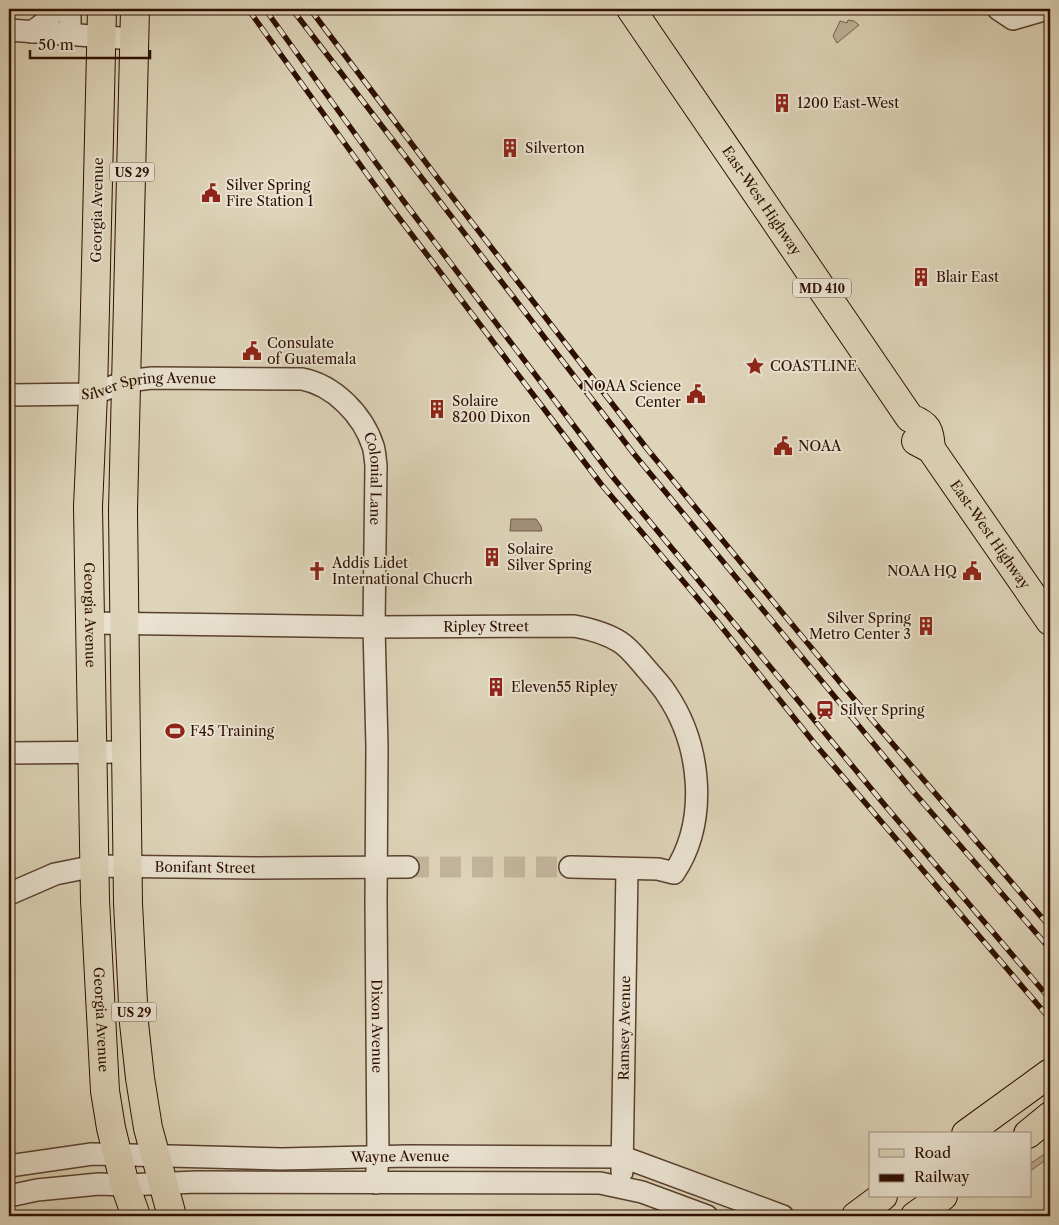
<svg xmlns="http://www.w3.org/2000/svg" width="1059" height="1225" viewBox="0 0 1059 1225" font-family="'Libre Caslon Text',serif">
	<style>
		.green { fill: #c0b39a; stroke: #76614e }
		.water { fill: #a2917a; stroke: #735d4a }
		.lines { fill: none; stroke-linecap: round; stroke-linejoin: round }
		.minor-tunnel { stroke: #c3b69d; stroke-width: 21; stroke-dasharray: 21 11; stroke-linecap: butt }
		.minor-casing { stroke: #59402f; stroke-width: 24 }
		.major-casing { stroke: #2d0f01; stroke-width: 30 }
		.highway-casing { stroke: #2d0f01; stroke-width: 30 }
		.minor { stroke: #eae3d2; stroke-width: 21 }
		.major { stroke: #ded4b9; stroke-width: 28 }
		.highway { stroke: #ded4b9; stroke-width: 28 }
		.rail-casing { stroke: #2d0f01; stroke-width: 5.5 }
		.rail { stroke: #eae3d2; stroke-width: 4; stroke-dasharray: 11; stroke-linecap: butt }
		.labels { text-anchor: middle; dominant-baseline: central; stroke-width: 4; stroke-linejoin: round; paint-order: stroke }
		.shield { fill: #eae3d2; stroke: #664f40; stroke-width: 1 }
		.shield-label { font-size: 12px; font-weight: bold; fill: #2d0f01 }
		.poi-label { font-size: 14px; fill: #2d0f01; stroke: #eae3d2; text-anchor: start }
		.street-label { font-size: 14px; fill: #2d0f01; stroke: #eae3d2 }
	</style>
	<rect width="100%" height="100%" fill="#ded4b9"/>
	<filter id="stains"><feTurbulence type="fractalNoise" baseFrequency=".004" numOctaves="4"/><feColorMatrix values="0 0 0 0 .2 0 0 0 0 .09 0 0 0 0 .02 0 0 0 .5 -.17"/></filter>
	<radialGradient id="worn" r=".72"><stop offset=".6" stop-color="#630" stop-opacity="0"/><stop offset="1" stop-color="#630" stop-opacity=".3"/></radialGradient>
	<path class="green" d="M848 20 854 21 859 25 837 43 833 36 840 21 847 23Z
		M1050 1150V1157L1030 1171V1164Z"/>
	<path class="water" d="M511 519H536L541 526 542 531H510Z"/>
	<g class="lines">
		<path class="minor-tunnel" d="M408 867H570"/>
		<g class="minor-casing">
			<g id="minor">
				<path d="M998 9 1013 19 1044 10"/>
				<path d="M9 30 134 39"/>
				<path d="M32 32 48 20 55 9"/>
				<path d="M70 35V9"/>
				<path id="s1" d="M9 395 93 394 127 381 152 378 302 379C334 385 363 415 373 446 375 452 375 459 376 465L374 627 377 747 376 901 378 1157 376 1183"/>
				<path id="s2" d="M90 623 374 627 574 626C590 629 606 633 620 642 631 649 640 662 649 672 655 679 661 685 666 693 701 744 709 820 674 873L658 869 570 867"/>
				<path d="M9 753 126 752"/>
				<path id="s3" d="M9 894 55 874 95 866 256 868 408 867"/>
				<path id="s4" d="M9 1166 92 1154 282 1159 408 1156 623 1157 783 1216"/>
				<path id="s5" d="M622 1172 627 869"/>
				<path d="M9 1196 37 1190 99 1184 125 1185 197 1182 600 1183 642 1192 707 1216"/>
			</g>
		</g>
		<g class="major-casing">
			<g id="major">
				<path id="s6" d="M631 9 910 418C929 425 929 430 931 449"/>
				<path id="s7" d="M916 441 931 449 1050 621"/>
				<path d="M966 1134 1050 1073"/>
				<path d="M1028 1134 1050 1116"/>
				<path d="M856 1216 883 1196"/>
				<path d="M915 1216 943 1196"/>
			</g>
		</g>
		<g class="highway-casing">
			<g id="highway">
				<path id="s8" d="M102 9 93 394 88 507 95 900 105 1091 111 1128 125 1185 136 1216"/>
				<path d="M135 9 123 511 128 903 134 1023 140 1078 148 1128 172 1216"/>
			</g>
		</g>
		<use href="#minor" class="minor"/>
		<use href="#major" class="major"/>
		<use href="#highway" class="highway"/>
		<g class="rail-casing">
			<path id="rail" d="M248 9 387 202 601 484 716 620 815 744 1050 1019
				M265 9 402 199 612 476 888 809 1050 999
				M292 9 634 454 911 789 1050 949
				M310 9 433 172 648 450 843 686 1050 927"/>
		</g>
		<use href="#rail" class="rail"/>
	</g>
	<defs>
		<g id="building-bare" transform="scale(1.5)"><path d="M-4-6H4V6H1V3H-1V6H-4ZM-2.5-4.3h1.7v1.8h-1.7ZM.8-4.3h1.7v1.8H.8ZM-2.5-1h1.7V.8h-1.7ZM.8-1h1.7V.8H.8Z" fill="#8f2418" stroke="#eae3d2" stroke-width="2.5" paint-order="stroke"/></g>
		<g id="civic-bare" transform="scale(1.5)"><path d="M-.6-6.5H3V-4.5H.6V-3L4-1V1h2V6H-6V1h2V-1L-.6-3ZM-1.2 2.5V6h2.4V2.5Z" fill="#8f2418" stroke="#eae3d2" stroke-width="2.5" paint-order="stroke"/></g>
		<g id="sight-bare" transform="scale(1.5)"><path d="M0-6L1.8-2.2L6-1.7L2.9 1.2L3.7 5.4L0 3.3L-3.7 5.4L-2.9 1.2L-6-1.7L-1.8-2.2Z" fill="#8f2418" stroke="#eae3d2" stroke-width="2.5" paint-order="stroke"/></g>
		<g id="church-bare" transform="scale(1.5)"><path d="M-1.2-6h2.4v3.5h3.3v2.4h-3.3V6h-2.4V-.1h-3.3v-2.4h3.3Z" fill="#8f2418" stroke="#eae3d2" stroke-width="2.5" paint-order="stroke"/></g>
		<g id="station-bare" transform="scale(1.5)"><path d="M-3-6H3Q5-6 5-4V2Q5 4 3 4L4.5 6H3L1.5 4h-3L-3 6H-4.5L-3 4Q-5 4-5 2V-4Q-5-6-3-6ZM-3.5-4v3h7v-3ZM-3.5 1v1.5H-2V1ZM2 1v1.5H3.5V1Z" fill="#8f2418" stroke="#eae3d2" stroke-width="2.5" paint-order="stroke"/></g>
		<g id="stadium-bare" transform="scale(1.5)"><path d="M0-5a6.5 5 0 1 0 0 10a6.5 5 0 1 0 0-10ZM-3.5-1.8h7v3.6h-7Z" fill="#8f2418" stroke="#eae3d2" stroke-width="2.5" paint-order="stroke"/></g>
	</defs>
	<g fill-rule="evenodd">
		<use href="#building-bare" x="782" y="103"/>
		<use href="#building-bare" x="510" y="148"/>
		<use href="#civic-bare" x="211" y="193"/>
		<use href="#building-bare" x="921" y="277"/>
		<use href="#civic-bare" x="252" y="351"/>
		<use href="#sight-bare" x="755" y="366"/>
		<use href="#civic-bare" x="696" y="394"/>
		<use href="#building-bare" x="437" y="409"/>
		<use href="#civic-bare" x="783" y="446"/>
		<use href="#building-bare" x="492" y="557"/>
		<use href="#church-bare" x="317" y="571"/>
		<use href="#civic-bare" x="972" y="571"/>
		<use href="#building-bare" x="926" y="626"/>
		<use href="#building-bare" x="496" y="687"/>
		<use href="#station-bare" x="825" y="710"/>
		<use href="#stadium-bare" x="175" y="731"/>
	</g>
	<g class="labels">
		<g class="shield">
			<rect x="109.5" y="162.5" width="45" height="19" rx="4"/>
			<rect x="793" y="278.5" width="58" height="19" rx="4"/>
			<rect x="111.5" y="1002.5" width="45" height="19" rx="4"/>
		</g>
		<g class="shield-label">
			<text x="132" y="172">US 29</text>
			<text x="822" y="288">MD 410</text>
			<text x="134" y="1012">US 29</text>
		</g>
		<g class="poi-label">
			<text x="797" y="103">1200 East-West</text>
			<text x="525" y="148">Silverton</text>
			<text x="226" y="185">Silver Spring<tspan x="226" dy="16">Fire Station 1</tspan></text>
			<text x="936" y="277">Blair East</text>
			<text x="267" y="343">Consulate<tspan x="267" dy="16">of Guatemala</tspan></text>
			<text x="770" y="366">COASTLINE</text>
			<text x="681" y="386" text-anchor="end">NOAA Science<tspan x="681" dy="16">Center</tspan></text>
			<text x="452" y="401">Solaire<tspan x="452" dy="16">8200 Dixon</tspan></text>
			<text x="798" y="446">NOAA</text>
			<text x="507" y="549">Solaire<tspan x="507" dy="16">Silver Spring</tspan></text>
			<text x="332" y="563">Addis Lidet<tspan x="332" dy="16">International Chucrh</tspan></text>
			<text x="957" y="571" text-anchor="end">NOAA HQ</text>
			<text x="911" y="618" text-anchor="end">Silver Spring<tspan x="911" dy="16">Metro Center 3</tspan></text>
			<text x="511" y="687">Eleven55 Ripley</text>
			<text x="840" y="710">Silver Spring</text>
			<text x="190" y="731">F45 Training</text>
		</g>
		<g class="street-label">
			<text stroke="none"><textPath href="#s6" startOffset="232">East-West Highway</textPath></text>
			<text transform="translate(97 210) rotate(-89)">Georgia Avenue</text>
			<text stroke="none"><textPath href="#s1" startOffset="141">Silver Spring Avenue</textPath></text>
			<text stroke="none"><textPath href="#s1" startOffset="430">Colonial Lane</textPath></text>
			<text stroke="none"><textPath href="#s7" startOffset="121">East-West Highway</textPath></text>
			<text stroke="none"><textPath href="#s8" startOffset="606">Georgia Avenue</textPath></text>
			<text stroke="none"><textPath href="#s2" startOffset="396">Ripley Street</textPath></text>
			<text stroke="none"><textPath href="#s3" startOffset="201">Bonifant Street</textPath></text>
			<text stroke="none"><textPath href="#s8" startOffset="1011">Georgia Avenue</textPath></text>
			<text stroke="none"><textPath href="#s1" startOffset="978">Dixon Avenue</textPath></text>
			<text stroke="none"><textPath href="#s5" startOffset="144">Ramsey Avenue</textPath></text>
			<text stroke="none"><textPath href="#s4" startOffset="392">Wayne Avenue</textPath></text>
		</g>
	</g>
	<rect width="1059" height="1225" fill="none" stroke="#ded4b9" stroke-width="30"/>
	<rect x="10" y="10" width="1039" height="1205" fill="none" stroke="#2d0f01" stroke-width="2.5"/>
	<rect x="15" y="15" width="1029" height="1195" fill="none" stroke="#2d0f01"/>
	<rect x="869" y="1132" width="162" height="65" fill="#eae3d2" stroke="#9e8e7e"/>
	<rect x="879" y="1149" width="25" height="8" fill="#ded4b9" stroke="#9e8e7e"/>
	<text x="914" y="1158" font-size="15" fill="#2d0f01">Road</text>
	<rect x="879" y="1174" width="25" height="8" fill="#2d0f01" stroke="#9e8e7e"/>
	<text x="914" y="1182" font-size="15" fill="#2d0f01">Railway</text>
	<path d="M30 50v8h120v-8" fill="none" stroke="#2d0f01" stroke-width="2.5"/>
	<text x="38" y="50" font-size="15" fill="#2d0f01" stroke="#eae3d2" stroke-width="4" paint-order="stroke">50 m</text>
	<rect width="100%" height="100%" filter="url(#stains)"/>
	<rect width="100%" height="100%" fill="url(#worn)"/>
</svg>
